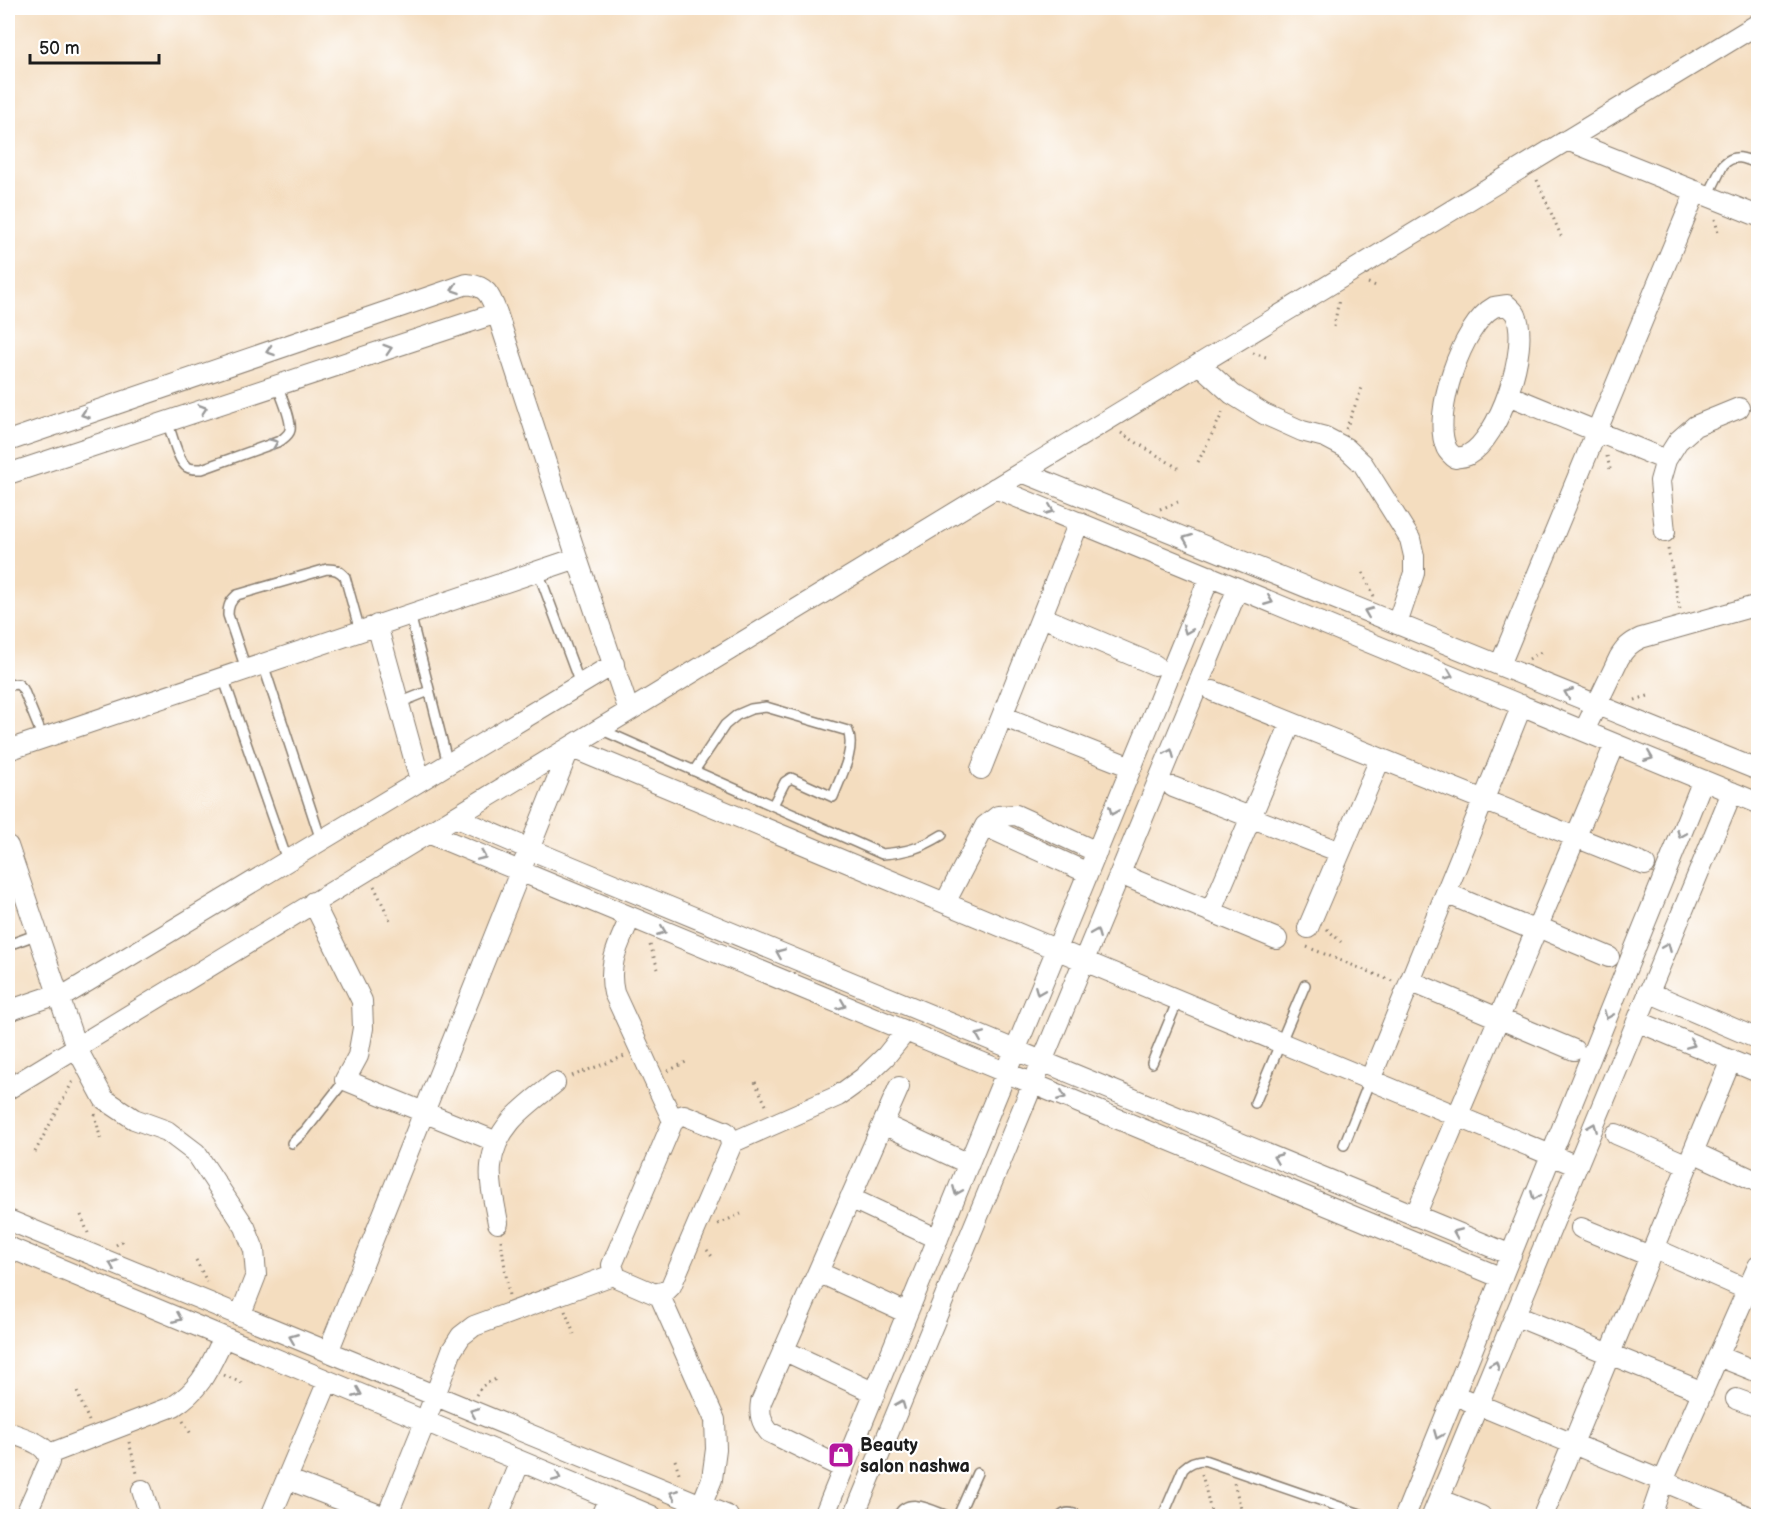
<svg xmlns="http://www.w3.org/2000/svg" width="1766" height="1524" viewBox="0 0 1766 1524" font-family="'Balsamiq Sans',sans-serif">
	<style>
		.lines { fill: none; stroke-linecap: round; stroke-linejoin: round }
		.service-casing { stroke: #887c6e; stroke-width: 12 }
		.minor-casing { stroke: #887c6e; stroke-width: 22 }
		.path { stroke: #887c6e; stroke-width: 3; stroke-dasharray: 1.5 4.5; stroke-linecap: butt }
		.service { stroke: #fff; stroke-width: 9 }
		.minor { stroke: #fff; stroke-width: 20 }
		.oneway { stroke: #999 }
		.labels { text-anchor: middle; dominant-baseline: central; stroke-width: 4.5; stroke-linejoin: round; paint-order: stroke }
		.poi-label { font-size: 18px; font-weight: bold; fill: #1c1c1c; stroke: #fff; text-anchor: start }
	</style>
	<rect width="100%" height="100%" fill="#fff"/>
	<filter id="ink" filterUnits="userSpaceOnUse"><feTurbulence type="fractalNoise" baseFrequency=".0167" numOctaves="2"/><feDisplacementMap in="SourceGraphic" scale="12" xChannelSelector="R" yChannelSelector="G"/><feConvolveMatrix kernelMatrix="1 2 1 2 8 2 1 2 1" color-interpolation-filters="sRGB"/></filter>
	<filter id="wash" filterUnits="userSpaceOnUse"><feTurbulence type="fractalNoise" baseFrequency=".008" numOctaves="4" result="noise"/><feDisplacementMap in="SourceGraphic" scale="24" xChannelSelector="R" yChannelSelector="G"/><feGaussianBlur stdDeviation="1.35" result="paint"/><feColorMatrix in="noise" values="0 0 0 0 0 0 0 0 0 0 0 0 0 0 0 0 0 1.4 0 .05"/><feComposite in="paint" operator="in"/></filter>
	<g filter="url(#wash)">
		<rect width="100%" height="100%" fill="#f4ddbf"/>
	</g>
	<g filter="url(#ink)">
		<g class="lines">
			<g class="service-casing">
				<path id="service" d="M1708 196 1723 165C1734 153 1745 158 1758 164
					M167 421C171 431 178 462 187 467 192 470 197 469 202 469L280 441C284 438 289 435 290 430 292 420 281 395 277 385
					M538 571 580 684
					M410 614 448 764
					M263 664 321 840
					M246 669 228 615C228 606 230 601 237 595L327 569C335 569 339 570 345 577L360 631
					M223 677 287 860
					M8 685 18 684 23 689 43 738
					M399 703 429 691
					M602 730 882 854C907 852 921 848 942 835
					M694 771 725 725 737 715 751 709 766 707 848 731C856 750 840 778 833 797L791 778 785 782 773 805
					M8 945 38 934
					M1152 1063 1178 1000
					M1255 1103 1305 985
					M292 1143 305 1131 345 1080
					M1344 1145 1370 1080
					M898 1516C908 1496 931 1510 947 1516
					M958 1516 977 1473
					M1061 1516C1067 1511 1073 1513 1079 1516
					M1163 1516 1183 1469C1189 1463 1195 1460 1204 1460L1366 1516"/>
			</g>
			<g class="minor-casing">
				<path id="minor" d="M1567 140 1758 216
					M1507 305C1510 308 1515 312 1516 315 1530 348 1499 439 1468 455 1465 457 1459 457 1455 458 1452 455 1447 451 1446 447 1432 415 1462 324 1494 307 1497 306 1503 306 1507 305Z
					M1199 364 1232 394 1264 414 1302 431 1325 437 1346 448 1363 464 1410 539 1414 556V573L1397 624
					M1508 395 1666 460
					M8 441 467 284C487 286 490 295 497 313L577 558 629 711
					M1022 472 1758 770
					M8 474 497 313
					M995 488 1758 803
					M1665 532 1660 481 1666 460 1678 441 1695 426 1739 408
					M1042 617 1155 665
					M377 625 420 780
					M1500 665 1696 191
					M1213 691 1645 865
					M1002 716 1131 767
					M1584 731 1619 658C1625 648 1630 643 1641 638L1758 605
					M8 750 577 558
					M981 769 1079 522
					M1173 787 1340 852
					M455 817 529 849 1511 1255
					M985 826 1088 873
					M428 833 1502 1278
					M8 846 76 1047 104 1099 134 1119 167 1131 196 1153 245 1227 254 1250 256 1275 240 1316
					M1120 874 1277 939
					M1446 893 1536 931
					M313 902 362 1001 363 1028 358 1056 345 1080 497 1142
					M945 903 985 826 998 816 1016 815 1097 852
					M1211 911 1291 723
					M630 918C619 944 607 963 614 993L673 1121
					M1538 927 1609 957
					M1308 928 1380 759
					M1410 981 1574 1050
					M1648 992 1758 1039
					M60 998 614 664
					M8 1011 58 994
					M1637 1021 1758 1072
					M1370 1080 1522 705
					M8 1089 1758 24
					M684 1115 726 1132 730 1139 731 1146 671 1286 666 1291 655 1294 618 1278 615 1274 612 1265 673 1121 677 1117Z
					M883 1124 969 1164
					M1616 1134 1688 1165
					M731 1143 838 1096 863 1078 886 1056 906 1031
					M1693 1152 1758 1182
					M850 1198 938 1239
					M1415 1216 1615 744
					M8 1220 728 1516
					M498 1223C495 1205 489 1184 491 1166 495 1126 526 1106 555 1083
					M1581 1228 1650 1256
					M8 1247 652 1516
					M1653 1248 1748 1290
					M818 1272 907 1313
					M659 1294 715 1420 716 1449 712 1479 697 1516
					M1526 1320 1703 1392
					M783 1350 875 1393
					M328 1352 570 747 1577 1166
					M1718 1356 1758 1372
					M1736 1399 1758 1407
					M1467 1400 1747 1516
					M8 1432C22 1438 50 1443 49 1462L25 1516
					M49 1454 174 1406C203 1387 209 1367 224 1337
					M843 1468 769 1432C761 1422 759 1414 761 1402L899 1087
					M287 1479 382 1516
					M142 1490 150 1516
					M1439 1499 1481 1516
					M271 1516 328 1381
					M387 1516 425 1422 452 1350 461 1336 474 1326 615 1274
					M498 1516 520 1461
					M601 1516 609 1498
					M824 1516 1210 576
					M854 1516 1238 588
					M1405 1516 1703 780
					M1432 1516 1732 792
					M1543 1516 1731 1060
					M1651 1516 1663 1481 1758 1266"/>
			</g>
			<path class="path" d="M1537 180 1561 236
				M1715 219 1718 232
				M1368 283 1379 287
				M1334 327 1339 299
				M1253 353 1266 357
				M1346 429 1363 385
				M1121 433 1178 468
				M1607 456 1610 469
				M1198 462 1224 410
				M1160 509 1178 502
				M1668 549 1680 610
				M1363 573 1374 596
				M1529 659 1543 651
				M1635 700 1648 696
				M374 886 390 920
				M1327 929 1341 942
				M650 945 658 969
				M1307 947 1392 981
				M668 1071 688 1061
				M572 1076 625 1056
				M755 1082 767 1107
				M95 1114 101 1142
				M35 1152 74 1079
				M81 1215 88 1233
				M718 1224 741 1214
				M501 1240 509 1296
				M116 1245 126 1239
				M707 1250 714 1259
				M196 1260 207 1282
				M565 1311 574 1334
				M224 1375 244 1384
				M77 1392 89 1421
				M476 1395 482 1386 498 1378
				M183 1421 191 1434
				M129 1442 137 1473
				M675 1460 680 1476
				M1202 1474 1212 1516
				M1234 1483 1243 1516"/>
			<use href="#service" class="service"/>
			<use href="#minor" class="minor"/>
		</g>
		<defs><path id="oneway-chevron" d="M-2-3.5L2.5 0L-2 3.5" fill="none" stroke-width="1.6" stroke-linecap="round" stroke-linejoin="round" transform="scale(1.5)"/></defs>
		<g class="oneway">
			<use href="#oneway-chevron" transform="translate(455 289) rotate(161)"/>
			<use href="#oneway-chevron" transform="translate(388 349) rotate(-18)"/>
			<use href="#oneway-chevron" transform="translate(270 351) rotate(161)"/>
			<use href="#oneway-chevron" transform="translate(203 409) rotate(-18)"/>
			<use href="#oneway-chevron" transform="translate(85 414) rotate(161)"/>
			<use href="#oneway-chevron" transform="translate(274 443) rotate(-22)"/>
			<use href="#oneway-chevron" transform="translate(1050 510) rotate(22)"/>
			<use href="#oneway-chevron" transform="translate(1187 539) rotate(-158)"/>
			<use href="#oneway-chevron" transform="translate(1269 601) rotate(22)"/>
			<use href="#oneway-chevron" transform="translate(1368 612) rotate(-158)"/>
			<use href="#oneway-chevron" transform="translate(1187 630) rotate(112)"/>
			<use href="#oneway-chevron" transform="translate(1449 675) rotate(22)"/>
			<use href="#oneway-chevron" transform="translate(1568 693) rotate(-158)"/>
			<use href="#oneway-chevron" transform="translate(1170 753) rotate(-68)"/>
			<use href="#oneway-chevron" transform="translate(1649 757) rotate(22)"/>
			<use href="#oneway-chevron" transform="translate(1113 811) rotate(112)"/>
			<use href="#oneway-chevron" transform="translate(1681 834) rotate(112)"/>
			<use href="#oneway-chevron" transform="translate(482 856) rotate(23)"/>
			<use href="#oneway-chevron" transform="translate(662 931) rotate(22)"/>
			<use href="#oneway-chevron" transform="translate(1096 933) rotate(-68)"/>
			<use href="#oneway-chevron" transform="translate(1667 947) rotate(-67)"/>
			<use href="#oneway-chevron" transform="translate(780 953) rotate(-157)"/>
			<use href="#oneway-chevron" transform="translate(1039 991) rotate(112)"/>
			<use href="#oneway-chevron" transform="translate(842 1005) rotate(22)"/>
			<use href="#oneway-chevron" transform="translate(1608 1015) rotate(112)"/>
			<use href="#oneway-chevron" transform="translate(980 1036) rotate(-157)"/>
			<use href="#oneway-chevron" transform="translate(1691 1044) rotate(23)"/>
			<use href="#oneway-chevron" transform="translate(1062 1096) rotate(22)"/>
			<use href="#oneway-chevron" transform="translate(1593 1127) rotate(-68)"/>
			<use href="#oneway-chevron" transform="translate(1277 1158) rotate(-158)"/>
			<use href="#oneway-chevron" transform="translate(957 1191) rotate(112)"/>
			<use href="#oneway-chevron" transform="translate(1535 1196) rotate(112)"/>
			<use href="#oneway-chevron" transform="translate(1457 1233) rotate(-157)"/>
			<use href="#oneway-chevron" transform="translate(113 1264) rotate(-158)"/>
			<use href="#oneway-chevron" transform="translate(178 1318) rotate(23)"/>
			<use href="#oneway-chevron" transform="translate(293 1338) rotate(-158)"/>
			<use href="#oneway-chevron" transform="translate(1495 1365) rotate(-68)"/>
			<use href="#oneway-chevron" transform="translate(358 1393) rotate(23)"/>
			<use href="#oneway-chevron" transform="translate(901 1404) rotate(-68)"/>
			<use href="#oneway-chevron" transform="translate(474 1412) rotate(-158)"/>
			<use href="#oneway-chevron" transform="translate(1438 1435) rotate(112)"/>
			<use href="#oneway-chevron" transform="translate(557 1477) rotate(23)"/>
			<use href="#oneway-chevron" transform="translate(674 1494) rotate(-158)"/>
		</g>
	</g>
	<defs>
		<g id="shop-square" transform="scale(1.35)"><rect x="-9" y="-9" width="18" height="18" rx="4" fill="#b5179e" stroke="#fff"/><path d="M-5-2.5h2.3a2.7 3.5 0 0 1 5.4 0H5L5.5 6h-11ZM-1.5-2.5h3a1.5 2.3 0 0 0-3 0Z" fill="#fff"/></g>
	</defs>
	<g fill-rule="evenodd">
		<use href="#shop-square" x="841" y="1455"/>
	</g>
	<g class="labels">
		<g class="poi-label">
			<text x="860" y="1445">Beauty<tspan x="860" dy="21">salon nashwa</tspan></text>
		</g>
	</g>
	<rect width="1766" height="1524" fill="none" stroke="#fff" stroke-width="30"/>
	<path d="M30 54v9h129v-9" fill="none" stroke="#1c1c1c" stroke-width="3"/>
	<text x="39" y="54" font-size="18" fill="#1c1c1c" stroke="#ffffff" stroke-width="4.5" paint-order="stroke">50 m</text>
</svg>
